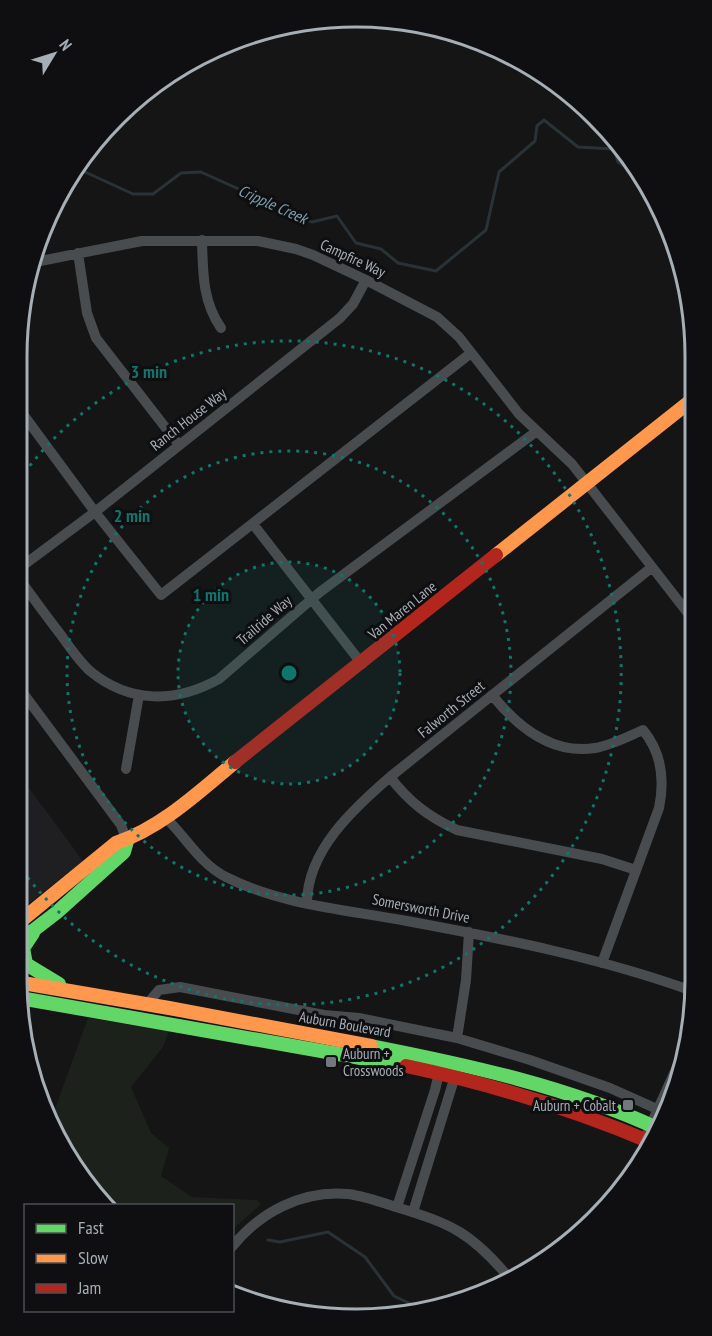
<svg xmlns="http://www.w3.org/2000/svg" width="712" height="1336" viewBox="0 0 712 1336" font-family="'PT Sans Narrow',sans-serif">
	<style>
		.built { fill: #1f1f21 }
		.green { fill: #1c221b }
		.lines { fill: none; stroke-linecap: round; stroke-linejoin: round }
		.stream { stroke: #293236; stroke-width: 3 }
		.street { stroke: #494c4e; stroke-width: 10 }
		.fast { stroke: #63d668; stroke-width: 14 }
		.slow { stroke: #ff974d; stroke-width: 14 }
		.jam { stroke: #b3261e; stroke-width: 14 }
		.ring { fill: none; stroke: #0f766e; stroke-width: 3; stroke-dasharray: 3 6 }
		.poi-dot { fill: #73787e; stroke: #0f0f11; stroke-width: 2 }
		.labels { text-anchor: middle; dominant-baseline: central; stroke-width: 6; stroke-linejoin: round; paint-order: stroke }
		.street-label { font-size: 15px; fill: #a6aeb6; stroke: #0f0f11 }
		.poi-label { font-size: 15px; fill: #a6aeb6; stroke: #0f0f11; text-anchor: start }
		.water-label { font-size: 16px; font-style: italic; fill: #7ea1b0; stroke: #0f0f11 }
		.rim { fill: none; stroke: #a6aeb6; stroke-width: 3 }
		.centre { fill: #0f766e; stroke: #0f0f11; stroke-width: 3 }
		.ring-label { font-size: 18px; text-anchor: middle; font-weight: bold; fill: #0f766e; stroke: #0f0f11; stroke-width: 6; stroke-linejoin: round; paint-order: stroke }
	</style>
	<rect width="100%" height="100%" fill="#151515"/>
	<path class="built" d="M17 772 83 861 17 913Z"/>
	<path class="green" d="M88 1018 169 1031 163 1047 131 1087 151 1133 169 1148 161 1176 192 1197 257 1200 261 1204 233 1229 232 1206 107 1205 87 1187 51 1120Z"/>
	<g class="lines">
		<path class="stream" d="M74 172 83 171 133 194H153L181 173 201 172 312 222 337 216 356 243 381 249 398 263 436 271 486 230 499 172 535 141 537 126 544 120 578 147 614 149 618 162 642 176
			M268 1240 280 1242 328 1232 365 1257 394 1296 415 1306 436 1305"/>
		<path class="street" d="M202 240C203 271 202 301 221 328
			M78 253 87 313 96 338 179 445
			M30 263 142 241H258L296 249 313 255 366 280 437 317 459 337 519 414 572 464 694 621
			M17 406 95 512 161 595 471 353
			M253 524 362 664
			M17 570 95 512 340 318 353 304 366 280
			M17 576C32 596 46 616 61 635 70 648 79 661 90 671 130 704 176 703 219 679L320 592 537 431
			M17 685 121 825 127 841
			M492 695C517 726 552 755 595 748 612 745 627 737 643 730 662 753 665 779 659 808L602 963
			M126 769 139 695
			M390 777C409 802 429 817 457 830L602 859 636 870
			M165 817C186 837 199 863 226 877 281 905 348 910 407 921 504 939 602 958 695 992
			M307 902C308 850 353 809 390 777L651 568
			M148 1003 159 990 180 987 324 1015 359 1018 457 1038 530 1060 610 1088 657 1109
			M457 1038 466 980 469 932
			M648 1131 689 1040
			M397 1207 435 1090 440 1069
			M413 1212 456 1073
			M232 1247C260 1212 302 1190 348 1194 364 1196 381 1202 396 1207 452 1224 472 1233 510 1279"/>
		<path class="fast" d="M33 933 23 948 26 964 59 984
			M17 943 56 913 124 852 127 841
			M20 998 406 1066
			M371 1046C468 1065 569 1087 659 1129"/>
		<path class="slow" d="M496 555 693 399
			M17 924 116 843C161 828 199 792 235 762
			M17 982 169 1008 371 1046"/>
		<path class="jam" d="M235 762 496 555
			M406 1066C491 1084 573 1109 653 1143"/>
	</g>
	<circle cx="289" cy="673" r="111" fill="#0f766e" fill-opacity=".12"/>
	<g class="ring">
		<circle cx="289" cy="673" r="111"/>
		<circle cx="289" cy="673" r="222"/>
		<path d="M19 480A332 332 0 1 1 17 863"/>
	</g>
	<g class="poi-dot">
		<rect x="325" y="1056" width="12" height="12" rx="3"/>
		<rect x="622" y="1099" width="12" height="12" rx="3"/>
	</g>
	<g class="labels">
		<g class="street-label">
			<text transform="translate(353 258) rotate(25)">Campfire Way</text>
			<text transform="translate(188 419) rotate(-38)">Ranch House Way</text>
			<text transform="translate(402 610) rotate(-39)">Van Maren Lane</text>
			<text transform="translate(264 620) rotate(-41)">Trailride Way</text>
			<text transform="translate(451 709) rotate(-39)">Falworth Street</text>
			<text transform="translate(421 908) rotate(11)">Somersworth Drive</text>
			<text transform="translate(345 1024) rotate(10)">Auburn Boulevard</text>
		</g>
		<g class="poi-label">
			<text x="343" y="1053">Auburn +<tspan x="343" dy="17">Crosswoods</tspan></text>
			<text x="616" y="1105" text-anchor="end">Auburn + Cobalt</text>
		</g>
		<g class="water-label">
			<text transform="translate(273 204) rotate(24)">Cripple Creek</text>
		</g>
	</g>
	<path d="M0 0H712V1336H0ZM356 27H356A329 329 0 0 1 685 356V980A329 329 0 0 1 356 1309H356A329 329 0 0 1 27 980V356A329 329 0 0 1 356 27Z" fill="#0f0f11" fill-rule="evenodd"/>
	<path class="rim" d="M356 27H356A329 329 0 0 1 685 356V980A329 329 0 0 1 356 1309H356A329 329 0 0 1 27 980V356A329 329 0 0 1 356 27Z"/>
	<circle cx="289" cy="673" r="9" class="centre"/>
	<g class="ring-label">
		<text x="149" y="378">3 min</text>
		<text x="132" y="522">2 min</text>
		<text x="211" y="601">1 min</text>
	</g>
	<rect x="24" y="1204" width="210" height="108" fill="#0f0f11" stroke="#4b4f53" stroke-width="1.5"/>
	<rect x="36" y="1224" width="30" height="9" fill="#63d668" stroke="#4b4f53" stroke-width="1.5"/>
	<text x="78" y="1234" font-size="18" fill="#a6aeb6">Fast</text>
	<rect x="36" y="1254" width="30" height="9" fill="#ff974d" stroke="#4b4f53" stroke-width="1.5"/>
	<text x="78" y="1264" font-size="18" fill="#a6aeb6">Slow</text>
	<rect x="36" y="1284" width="30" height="9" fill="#b3261e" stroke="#4b4f53" stroke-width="1.5"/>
	<text x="78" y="1294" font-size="18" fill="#a6aeb6">Jam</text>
	<g transform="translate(54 54) rotate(52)" stroke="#0f0f11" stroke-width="4.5" paint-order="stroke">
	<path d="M0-4.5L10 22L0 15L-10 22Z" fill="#a6aeb6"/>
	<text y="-9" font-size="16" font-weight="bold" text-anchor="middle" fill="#a6aeb6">N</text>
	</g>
</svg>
